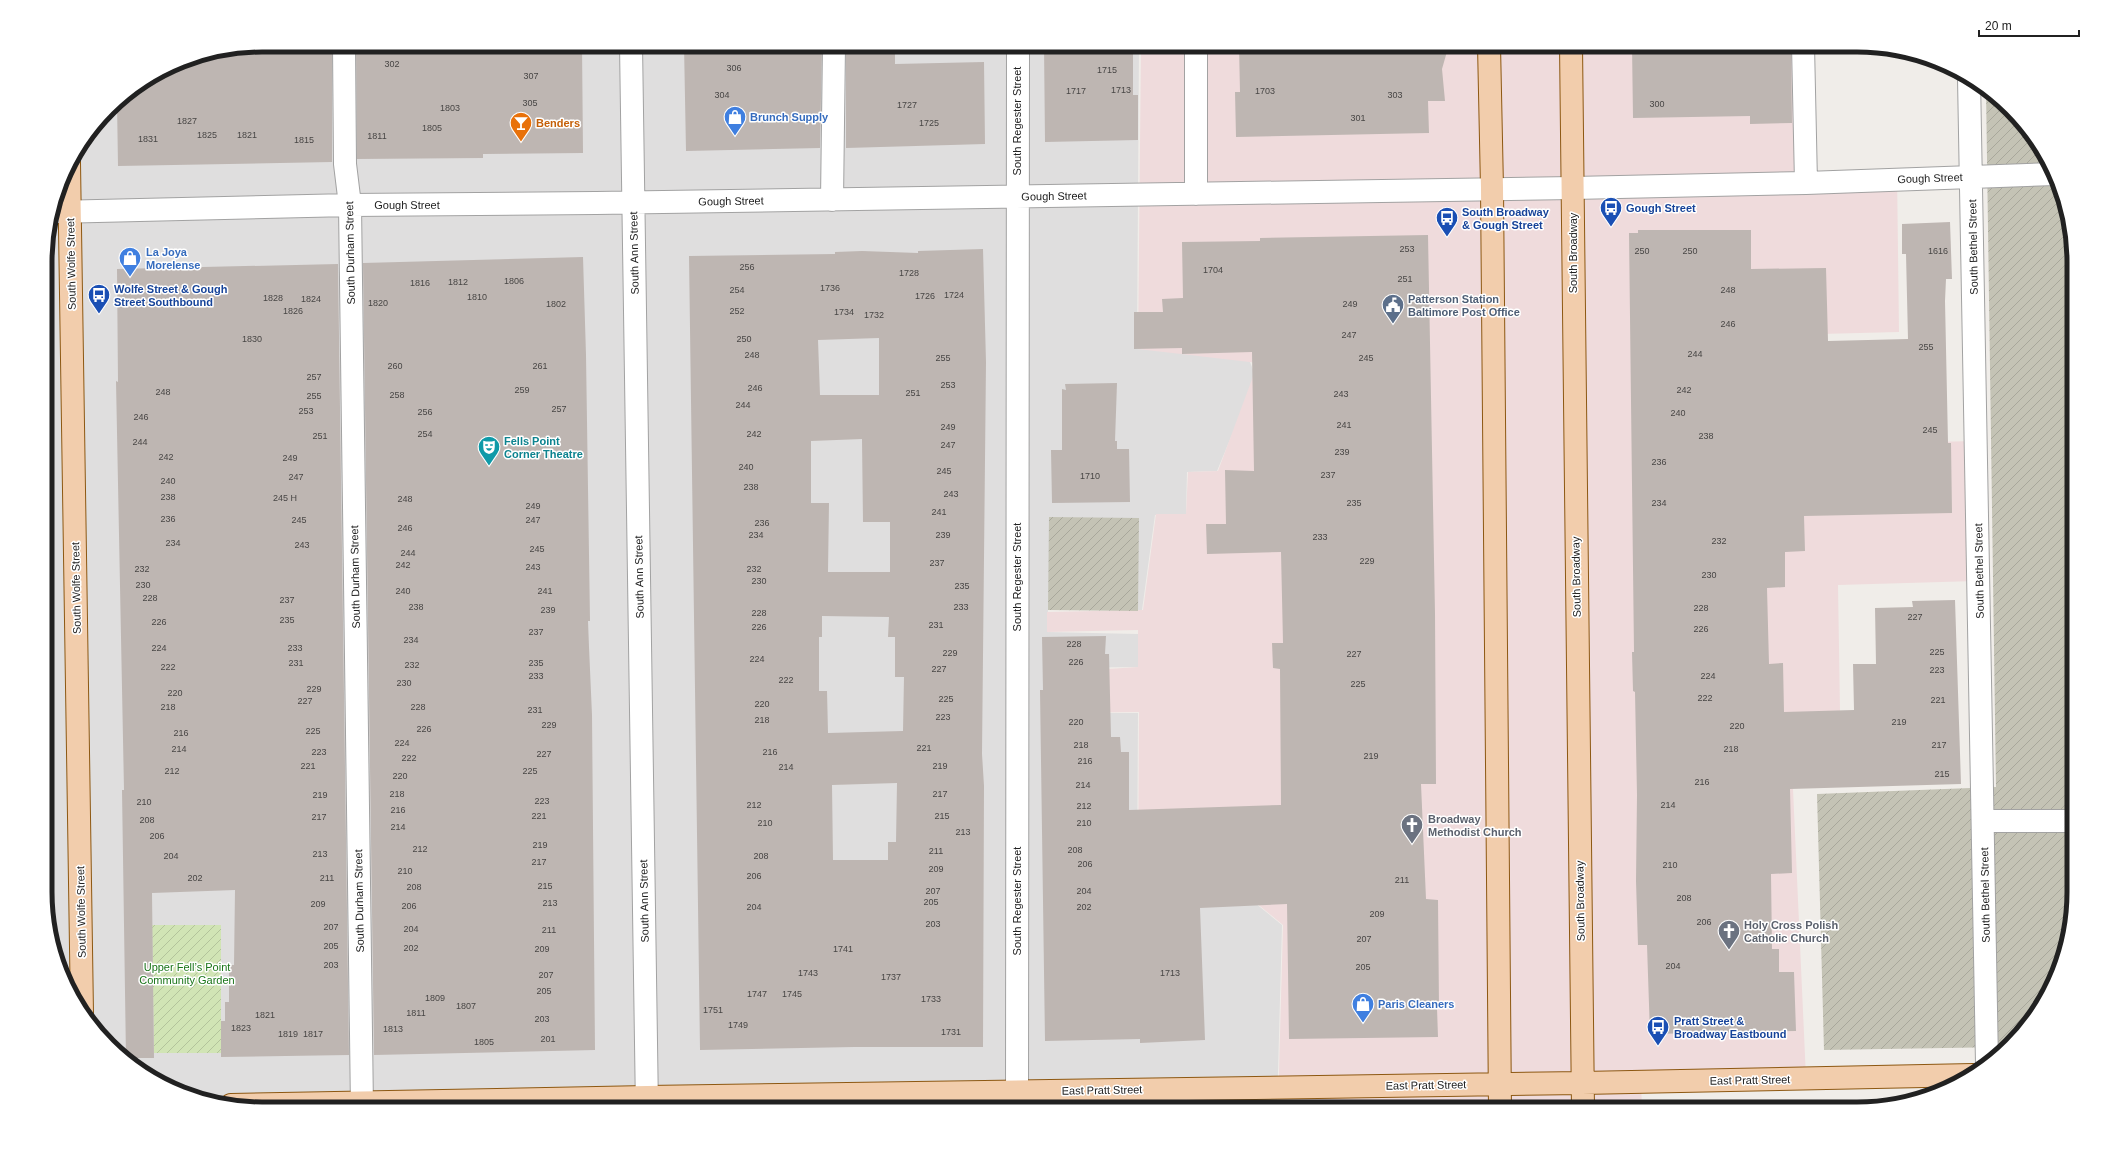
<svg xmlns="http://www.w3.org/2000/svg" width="2119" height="1154" viewBox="0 0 2119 1154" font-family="Helvetica,sans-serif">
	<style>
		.residential { fill: #dfdede }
		.commercial { fill: #efdbdc }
		.construction { fill: url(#construction-furrows) }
		.garden { fill: url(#garden-furrows) }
		.building { fill: #beb6b2; fill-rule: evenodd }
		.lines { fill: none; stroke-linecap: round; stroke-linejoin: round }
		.minor-casing { stroke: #a2a2a2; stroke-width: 24 }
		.major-casing { stroke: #8d5812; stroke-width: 24 }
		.minor { stroke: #fff; stroke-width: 22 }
		.major { stroke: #f2cdac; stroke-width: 22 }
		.labels { text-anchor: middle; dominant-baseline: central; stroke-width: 3; stroke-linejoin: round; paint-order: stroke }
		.number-label { font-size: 9px; fill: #484645 }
		.shop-label { font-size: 11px; font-weight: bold; fill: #366cbe; stroke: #fff; text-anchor: start }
		.street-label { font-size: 11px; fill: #212121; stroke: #fff }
		.food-label { font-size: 11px; font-weight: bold; fill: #c56008; stroke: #fff; text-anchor: start }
		.transit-label { font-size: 11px; font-weight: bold; fill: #164399; stroke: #fff; text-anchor: start }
		.service-label { font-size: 11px; font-weight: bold; fill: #4e5e75; stroke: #fff; text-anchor: start }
		.culture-label { font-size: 11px; font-weight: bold; fill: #0d838f; stroke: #fff; text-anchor: start }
		.worship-label { font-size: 11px; font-weight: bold; fill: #5b616d; stroke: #fff; text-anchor: start }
		.park-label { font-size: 11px; fill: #1a7519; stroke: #fff }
		.rim { fill: none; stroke: #212121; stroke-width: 5 }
	</style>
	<defs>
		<pattern id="construction-furrows" width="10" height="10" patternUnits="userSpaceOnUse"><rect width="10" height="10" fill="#c4c3b5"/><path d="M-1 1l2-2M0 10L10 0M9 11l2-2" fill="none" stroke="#a8a79b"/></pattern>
		<pattern id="garden-furrows" width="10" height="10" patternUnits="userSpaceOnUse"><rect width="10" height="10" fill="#d1e4b5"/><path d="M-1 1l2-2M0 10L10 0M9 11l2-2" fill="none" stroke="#b3c39b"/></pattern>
	</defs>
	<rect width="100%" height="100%" fill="#f0ede9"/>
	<path class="residential" d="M262 45H1139L1137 349 1246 352 1256 377 1217 471 1187 472 1186 514 1155 515 1142 610H1048L1047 632 1138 634V667L1047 668V713H1138L1137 888 1244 894 1282 925 1277 1109H262L206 1102 166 1087 119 1055 82 1013 61 975 47 921 45 248 67 166 119 99 179 61Z"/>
	<path class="commercial" d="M1141 45H1804L1806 173 1897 171 1899 332 1781 335 1784 446 1973 441 1976 581 1838 585 1840 711 1760 790 1793 789 1806 1078 1641 1083 1642 1109H1278L1283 925 1244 893 1138 888 1139 712 1047 713V673L1138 667V630L1047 632V612L1143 610 1156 514H1186L1188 472 1218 471 1258 363 1138 349Z"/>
	<path class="construction" d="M1986 89 2000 99 2037 141 2062 192 2072 234 2074 892 2067 948 2052 988 2020 1035 2006 1047 1824 1050 1817 794 1996 787Z
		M1049 517 1139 518 1138 611 1048 610Z"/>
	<path class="garden" d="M152 925H221V1053H154Z"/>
	<path class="building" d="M262 45H332V162L118 166 117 102 119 99 133 90H146L145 82 179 61Z
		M356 45H582L583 153 483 154V158L357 159Z
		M684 45H822L820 148 686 151Z
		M846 45H895V64L984 62 985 144 846 148Z
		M1044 45H1133V95H1138V140L1045 142Z
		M1239 45H1428V48H1448L1442 69 1445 101H1428L1429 133 1236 137 1235 92H1240Z
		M1632 45H1791L1792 123 1750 124V116L1633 118Z
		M1950 222 1952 279H1946L1945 301 1948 443H1951L1952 513 1804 516 1805 551 1785 552V587L1767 588 1769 664 1783 663 1784 712 1854 710 1853 664H1876L1875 608 1913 607 1912 601 1955 600 1961 784 1790 789 1792 873 1771 874 1772 949H1779V972H1794L1796 1031 1650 1034 1647 945H1638L1636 881 1637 795 1635 692 1633 691 1632 652H1634L1629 233H1638V230H1751V269L1826 268 1828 341 1908 339 1906 254H1902V224Z
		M1428 235 1435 613 1436 784H1421L1426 899 1438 900 1439 1008H1437L1438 1037 1289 1039 1287 904 1200 908 1205 1040 1140 1043V1039L1045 1041 1040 690H1043L1042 637 1106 636 1105 654H1109L1111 737H1120L1121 752H1129V810L1281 805 1280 669 1273 668 1272 643H1283L1281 552 1207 554 1206 524H1226L1225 470 1254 471 1252 352 1182 354V348L1134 349V312H1163L1162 299 1183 298 1182 242 1260 241V238Z
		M983 249 986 362 982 754 984 786 983 1047H854L700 1050 689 256 835 254V252L862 251 918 253V251ZM879 338V395H820L818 340ZM862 439 863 522H890V572H828L829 503H811V441ZM822 616 889 617 888 637H895V677H904L903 731 828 733 827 691H819V637H822ZM897 783 896 842H888V860H833L832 785Z
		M583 257 586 355 590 621H588L589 647 592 715 595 1050 374 1055 363 263Z
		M338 264 349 1055 221 1057V1021H225V1002H229V965H234L235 890 152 893 154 1058H126L122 790H124L116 381 118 382 117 269Z
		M1117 383 1115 441H1117V449H1129L1130 502 1052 503 1051 450H1062V389L1066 390 1065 384Z"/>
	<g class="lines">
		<g class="minor-casing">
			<path id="minor" d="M344 45 345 164 350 205 362 1109
				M631 45 647 1109
				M1803 45 1806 183
				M1969 78 1987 1064
				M1196 194V45
				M832 200 834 45
				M55 212 350 205 596 203 1573 188 1806 183 2054 174
				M1984 821H2074
				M867 1109V1094
				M1017 1109 1018 45"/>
		</g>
		<g class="major-casing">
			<path id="major" d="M1489 45 1492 188 1500 1109
				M1571 45 1583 1109
				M69 163 82 1013
				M231 1105 647 1097 1582 1083 1973 1075"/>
		</g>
		<use href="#minor" class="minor"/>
		<use href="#major" class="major"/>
	</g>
	<defs>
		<g id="shop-pin" transform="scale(1.15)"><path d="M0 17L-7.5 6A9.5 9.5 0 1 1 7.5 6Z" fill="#3f7fe0" stroke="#fff"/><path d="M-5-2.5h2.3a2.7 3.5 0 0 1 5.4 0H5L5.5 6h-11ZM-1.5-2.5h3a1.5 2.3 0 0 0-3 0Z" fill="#fff"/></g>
		<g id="bar-pin" transform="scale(1.15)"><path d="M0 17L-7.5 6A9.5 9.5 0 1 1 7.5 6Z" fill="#e8710a" stroke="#fff"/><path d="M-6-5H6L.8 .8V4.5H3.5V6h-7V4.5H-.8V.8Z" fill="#fff"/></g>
		<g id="bus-pin" transform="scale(1.15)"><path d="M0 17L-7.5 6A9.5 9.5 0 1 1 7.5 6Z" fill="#1a4fb4" stroke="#fff"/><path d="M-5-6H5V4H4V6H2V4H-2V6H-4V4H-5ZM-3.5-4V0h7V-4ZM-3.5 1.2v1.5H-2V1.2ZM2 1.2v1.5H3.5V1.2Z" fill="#fff"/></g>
		<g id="civic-pin" transform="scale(1.15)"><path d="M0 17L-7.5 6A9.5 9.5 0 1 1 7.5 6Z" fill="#5c6f8a" stroke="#fff"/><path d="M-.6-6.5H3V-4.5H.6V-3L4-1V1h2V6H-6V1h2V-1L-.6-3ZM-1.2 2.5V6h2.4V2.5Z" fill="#fff"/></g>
		<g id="theatre-pin" transform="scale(1.15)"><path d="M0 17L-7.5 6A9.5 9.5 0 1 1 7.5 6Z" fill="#0f9aa8" stroke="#fff"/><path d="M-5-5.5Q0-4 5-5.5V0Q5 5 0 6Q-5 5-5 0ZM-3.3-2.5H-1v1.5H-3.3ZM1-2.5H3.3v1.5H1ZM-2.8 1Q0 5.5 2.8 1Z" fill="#fff"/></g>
		<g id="church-pin" transform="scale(1.15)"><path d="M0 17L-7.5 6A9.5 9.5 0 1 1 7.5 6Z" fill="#6b7280" stroke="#fff"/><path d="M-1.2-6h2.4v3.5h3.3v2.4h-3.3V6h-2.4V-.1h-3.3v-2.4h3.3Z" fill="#fff"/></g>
	</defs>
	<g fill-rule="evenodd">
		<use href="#shop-pin" x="735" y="117"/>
		<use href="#bar-pin" x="521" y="123"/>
		<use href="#bus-pin" x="1611" y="208"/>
		<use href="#bus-pin" x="1447" y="218"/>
		<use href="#shop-pin" x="130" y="258"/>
		<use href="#bus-pin" x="99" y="295"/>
		<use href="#civic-pin" x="1393" y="305"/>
		<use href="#theatre-pin" x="489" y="447"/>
		<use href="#church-pin" x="1412" y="825"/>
		<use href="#church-pin" x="1729" y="931"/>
		<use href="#shop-pin" x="1363" y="1004"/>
		<use href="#bus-pin" x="1658" y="1027"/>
	</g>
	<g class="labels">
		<g class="number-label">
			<text x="392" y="64">302</text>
			<text x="734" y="68">306</text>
			<text x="1107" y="70">1715</text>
			<text x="531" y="76">307</text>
			<text x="1121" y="90">1713</text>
			<text x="1076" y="91">1717</text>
			<text x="1265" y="91">1703</text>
			<text x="722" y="95">304</text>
			<text x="1395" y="95">303</text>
			<text x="530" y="103">305</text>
			<text x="1657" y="104">300</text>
			<text x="907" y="105">1727</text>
			<text x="450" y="108">1803</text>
			<text x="1358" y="118">301</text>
			<text x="187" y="121">1827</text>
			<text x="929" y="123">1725</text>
			<text x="432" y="128">1805</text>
			<text x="207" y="135">1825</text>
			<text x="247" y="135">1821</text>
			<text x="377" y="136">1811</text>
			<text x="148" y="139">1831</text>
			<text x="304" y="140">1815</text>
			<text x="1407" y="249">253</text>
			<text x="1642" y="251">250</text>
			<text x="1690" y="251">250</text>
			<text x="1938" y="251">1616</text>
			<text x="747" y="267">256</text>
			<text x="1213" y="270">1704</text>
			<text x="909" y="273">1728</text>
			<text x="1405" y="279">251</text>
			<text x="514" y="281">1806</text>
			<text x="458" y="282">1812</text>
			<text x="420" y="283">1816</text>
			<text x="830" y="288">1736</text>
			<text x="737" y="290">254</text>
			<text x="1728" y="290">248</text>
			<text x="954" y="295">1724</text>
			<text x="925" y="296">1726</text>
			<text x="477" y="297">1810</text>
			<text x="273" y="298">1828</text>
			<text x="311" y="299">1824</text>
			<text x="378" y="303">1820</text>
			<text x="556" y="304">1802</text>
			<text x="1350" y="304">249</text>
			<text x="293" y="311">1826</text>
			<text x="737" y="311">252</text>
			<text x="844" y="312">1734</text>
			<text x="874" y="315">1732</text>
			<text x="1728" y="324">246</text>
			<text x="1349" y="335">247</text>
			<text x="252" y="339">1830</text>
			<text x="744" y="339">250</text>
			<text x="1926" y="347">255</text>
			<text x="1695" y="354">244</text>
			<text x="752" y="355">248</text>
			<text x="943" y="358">255</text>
			<text x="1366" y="358">245</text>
			<text x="395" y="366">260</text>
			<text x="540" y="366">261</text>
			<text x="314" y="377">257</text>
			<text x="948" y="385">253</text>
			<text x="755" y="388">246</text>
			<text x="522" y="390">259</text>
			<text x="1684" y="390">242</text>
			<text x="163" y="392">248</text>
			<text x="913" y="393">251</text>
			<text x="1341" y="394">243</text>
			<text x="397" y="395">258</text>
			<text x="314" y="396">255</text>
			<text x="743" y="405">244</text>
			<text x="559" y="409">257</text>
			<text x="306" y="411">253</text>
			<text x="425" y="412">256</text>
			<text x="1678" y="413">240</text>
			<text x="141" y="417">246</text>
			<text x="1344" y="425">241</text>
			<text x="948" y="427">249</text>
			<text x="1930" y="430">245</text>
			<text x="425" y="434">254</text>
			<text x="754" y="434">242</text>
			<text x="320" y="436">251</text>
			<text x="1706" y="436">238</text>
			<text x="140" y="442">244</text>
			<text x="948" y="445">247</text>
			<text x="1342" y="452">239</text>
			<text x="166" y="457">242</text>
			<text x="290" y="458">249</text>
			<text x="1659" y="462">236</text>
			<text x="746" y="467">240</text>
			<text x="944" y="471">245</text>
			<text x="1328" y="475">237</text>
			<text x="1090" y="476">1710</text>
			<text x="296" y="477">247</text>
			<text x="168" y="481">240</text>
			<text x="751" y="487">238</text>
			<text x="951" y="494">243</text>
			<text x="168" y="497">238</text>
			<text x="285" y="498">245 H</text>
			<text x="405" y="499">248</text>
			<text x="1354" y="503">235</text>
			<text x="1659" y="503">234</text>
			<text x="533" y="506">249</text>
			<text x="939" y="512">241</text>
			<text x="168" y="519">236</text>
			<text x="299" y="520">245</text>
			<text x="533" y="520">247</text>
			<text x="762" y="523">236</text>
			<text x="405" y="528">246</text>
			<text x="756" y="535">234</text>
			<text x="943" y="535">239</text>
			<text x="1320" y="537">233</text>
			<text x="1719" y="541">232</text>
			<text x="173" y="543">234</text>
			<text x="302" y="545">243</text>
			<text x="537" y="549">245</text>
			<text x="408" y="553">244</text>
			<text x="1367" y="561">229</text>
			<text x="937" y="563">237</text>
			<text x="403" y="565">242</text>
			<text x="533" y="567">243</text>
			<text x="142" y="569">232</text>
			<text x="754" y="569">232</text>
			<text x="1709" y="575">230</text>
			<text x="759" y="581">230</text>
			<text x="143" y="585">230</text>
			<text x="962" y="586">235</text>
			<text x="403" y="591">240</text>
			<text x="545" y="591">241</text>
			<text x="150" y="598">228</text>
			<text x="287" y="600">237</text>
			<text x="416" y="607">238</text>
			<text x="961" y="607">233</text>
			<text x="1701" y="608">228</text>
			<text x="548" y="610">239</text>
			<text x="759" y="613">228</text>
			<text x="1915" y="617">227</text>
			<text x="287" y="620">235</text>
			<text x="159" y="622">226</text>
			<text x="936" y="625">231</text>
			<text x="759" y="627">226</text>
			<text x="1701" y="629">226</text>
			<text x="536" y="632">237</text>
			<text x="411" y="640">234</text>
			<text x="1074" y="644">228</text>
			<text x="159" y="648">224</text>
			<text x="295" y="648">233</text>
			<text x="1937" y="652">225</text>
			<text x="950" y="653">229</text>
			<text x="1354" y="654">227</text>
			<text x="757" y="659">224</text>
			<text x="1076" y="662">226</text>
			<text x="296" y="663">231</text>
			<text x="536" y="663">235</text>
			<text x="412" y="665">232</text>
			<text x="168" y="667">222</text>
			<text x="939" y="669">227</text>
			<text x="1937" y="670">223</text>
			<text x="536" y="676">233</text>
			<text x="1708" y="676">224</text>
			<text x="786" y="680">222</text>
			<text x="404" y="683">230</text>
			<text x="1358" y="684">225</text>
			<text x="314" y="689">229</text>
			<text x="175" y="693">220</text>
			<text x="1705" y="698">222</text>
			<text x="946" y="699">225</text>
			<text x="1938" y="700">221</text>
			<text x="305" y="701">227</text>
			<text x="762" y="704">220</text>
			<text x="168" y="707">218</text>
			<text x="418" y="707">228</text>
			<text x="535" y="710">231</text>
			<text x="943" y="717">223</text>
			<text x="762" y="720">218</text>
			<text x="1076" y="722">220</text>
			<text x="1899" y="722">219</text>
			<text x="549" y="725">229</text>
			<text x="1737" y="726">220</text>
			<text x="424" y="729">226</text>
			<text x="313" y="731">225</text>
			<text x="181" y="733">216</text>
			<text x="402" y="743">224</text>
			<text x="1081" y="745">218</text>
			<text x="1939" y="745">217</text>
			<text x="924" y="748">221</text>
			<text x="179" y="749">214</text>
			<text x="1731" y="749">218</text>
			<text x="319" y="752">223</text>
			<text x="770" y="752">216</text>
			<text x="544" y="754">227</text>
			<text x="1371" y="756">219</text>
			<text x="409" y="758">222</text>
			<text x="1085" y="761">216</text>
			<text x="308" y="766">221</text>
			<text x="940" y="766">219</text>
			<text x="786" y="767">214</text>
			<text x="172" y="771">212</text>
			<text x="530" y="771">225</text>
			<text x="1942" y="774">215</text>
			<text x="400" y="776">220</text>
			<text x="1702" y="782">216</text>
			<text x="1083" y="785">214</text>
			<text x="397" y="794">218</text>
			<text x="940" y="794">217</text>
			<text x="320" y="795">219</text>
			<text x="542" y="801">223</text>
			<text x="144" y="802">210</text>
			<text x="754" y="805">212</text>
			<text x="1668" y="805">214</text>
			<text x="1084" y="806">212</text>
			<text x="398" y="810">216</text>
			<text x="539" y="816">221</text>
			<text x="942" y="816">215</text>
			<text x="319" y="817">217</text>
			<text x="147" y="820">208</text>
			<text x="765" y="823">210</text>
			<text x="1084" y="823">210</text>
			<text x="398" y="827">214</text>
			<text x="963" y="832">213</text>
			<text x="157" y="836">206</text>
			<text x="540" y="845">219</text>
			<text x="420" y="849">212</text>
			<text x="1075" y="850">208</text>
			<text x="936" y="851">211</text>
			<text x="320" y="854">213</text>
			<text x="171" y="856">204</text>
			<text x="761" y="856">208</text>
			<text x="539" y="862">217</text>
			<text x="1085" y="864">206</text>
			<text x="1670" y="865">210</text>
			<text x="936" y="869">209</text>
			<text x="405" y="871">210</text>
			<text x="754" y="876">206</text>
			<text x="195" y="878">202</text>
			<text x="327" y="878">211</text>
			<text x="1402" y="880">211</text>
			<text x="545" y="886">215</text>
			<text x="414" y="887">208</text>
			<text x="933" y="891">207</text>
			<text x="1084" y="891">204</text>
			<text x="1684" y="898">208</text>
			<text x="931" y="902">205</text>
			<text x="550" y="903">213</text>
			<text x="318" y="904">209</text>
			<text x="409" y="906">206</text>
			<text x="754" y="907">204</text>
			<text x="1084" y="907">202</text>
			<text x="1377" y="914">209</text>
			<text x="1704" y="922">206</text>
			<text x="933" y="924">203</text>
			<text x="331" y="927">207</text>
			<text x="411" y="929">204</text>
			<text x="549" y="930">211</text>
			<text x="1364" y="939">207</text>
			<text x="331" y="946">205</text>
			<text x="411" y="948">202</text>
			<text x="542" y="949">209</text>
			<text x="843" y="949">1741</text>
			<text x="331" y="965">203</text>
			<text x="1673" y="966">204</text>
			<text x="1363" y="967">205</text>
			<text x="808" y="973">1743</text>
			<text x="1170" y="973">1713</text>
			<text x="546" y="975">207</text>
			<text x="891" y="977">1737</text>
			<text x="544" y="991">205</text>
			<text x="757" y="994">1747</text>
			<text x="792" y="994">1745</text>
			<text x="435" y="998">1809</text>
			<text x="931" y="999">1733</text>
			<text x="466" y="1006">1807</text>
			<text x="713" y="1010">1751</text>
			<text x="416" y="1013">1811</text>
			<text x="265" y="1015">1821</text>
			<text x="542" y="1019">203</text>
			<text x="738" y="1025">1749</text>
			<text x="241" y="1028">1823</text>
			<text x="393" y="1029">1813</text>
			<text x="951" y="1032">1731</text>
			<text x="288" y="1034">1819</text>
			<text x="313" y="1034">1817</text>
			<text x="548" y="1039">201</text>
			<text x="484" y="1042">1805</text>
		</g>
		<g class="shop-label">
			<text x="750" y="117">Brunch Supply</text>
			<text x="146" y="252">La Joya<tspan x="146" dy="13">Morelense</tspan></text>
			<text x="1378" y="1004">Paris Cleaners</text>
		</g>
		<g class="street-label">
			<text transform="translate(1017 121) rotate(-90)">South Regester Street</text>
			<text transform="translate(1930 178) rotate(-2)">Gough Street</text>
			<text transform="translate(1054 196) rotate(-1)">Gough Street</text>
			<text transform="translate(731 201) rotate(-1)">Gough Street</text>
			<text x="407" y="205">Gough Street</text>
			<text transform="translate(1973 247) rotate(-91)">South Bethel Street</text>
			<text transform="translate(350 253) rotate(-91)">South Durham Street</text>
			<text transform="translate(634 253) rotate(-91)">South Ann Street</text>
			<text transform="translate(1573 253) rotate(-90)">South Broadway</text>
			<text transform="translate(71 264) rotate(-91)">South Wolfe Street</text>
			<text transform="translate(1979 571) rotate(-91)">South Bethel Street</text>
			<text transform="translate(355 577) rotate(-91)">South Durham Street</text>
			<text transform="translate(639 577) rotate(-91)">South Ann Street</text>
			<text transform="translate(1017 577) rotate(-90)">South Regester Street</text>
			<text transform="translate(1576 577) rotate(-91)">South Broadway</text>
			<text transform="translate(76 588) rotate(-91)">South Wolfe Street</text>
			<text transform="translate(1985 895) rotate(-91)">South Bethel Street</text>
			<text transform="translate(359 901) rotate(-91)">South Durham Street</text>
			<text transform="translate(644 901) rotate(-91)">South Ann Street</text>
			<text transform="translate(1017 901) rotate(-90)">South Regester Street</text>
			<text transform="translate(1580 901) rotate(-91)">South Broadway</text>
			<text transform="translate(81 912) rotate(-91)">South Wolfe Street</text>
			<text transform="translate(1750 1080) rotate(-1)">East Pratt Street</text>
			<text transform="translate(1426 1085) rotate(-1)">East Pratt Street</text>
			<text transform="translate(1102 1090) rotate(-1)">East Pratt Street</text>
		</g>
		<g class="food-label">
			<text x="536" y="123">Benders</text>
		</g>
		<g class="transit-label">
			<text x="1626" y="208">Gough Street</text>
			<text x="1462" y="212">South Broadway<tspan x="1462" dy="13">&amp; Gough Street</tspan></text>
			<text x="114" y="289">Wolfe Street &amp; Gough<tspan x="114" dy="13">Street Southbound</tspan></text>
			<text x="1674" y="1021">Pratt Street &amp;<tspan x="1674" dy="13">Broadway Eastbound</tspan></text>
		</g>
		<g class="service-label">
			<text x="1408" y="299">Patterson Station<tspan x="1408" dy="13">Baltimore Post Office</tspan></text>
		</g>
		<g class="culture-label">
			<text x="504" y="441">Fells Point<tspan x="504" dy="13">Corner Theatre</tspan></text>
		</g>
		<g class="worship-label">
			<text x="1428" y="819">Broadway<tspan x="1428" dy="13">Methodist Church</tspan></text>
			<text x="1744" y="925">Holy Cross Polish<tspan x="1744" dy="13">Catholic Church</tspan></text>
		</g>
		<g class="park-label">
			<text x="187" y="967">Upper Fell’s Point<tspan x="187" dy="13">Community Garden</tspan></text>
		</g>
	</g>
	<path d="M0 0H2119V1154H0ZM262 52H1857A210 210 0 0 1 2067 262V892A210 210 0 0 1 1857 1102H262A210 210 0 0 1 52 892V262A210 210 0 0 1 262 52Z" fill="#fff" fill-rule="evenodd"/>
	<path class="rim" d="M262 52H1857A210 210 0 0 1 2067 262V892A210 210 0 0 1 1857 1102H262A210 210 0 0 1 52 892V262A210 210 0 0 1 262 52Z"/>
	<path d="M1979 30v6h100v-6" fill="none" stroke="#212121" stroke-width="2"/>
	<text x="1985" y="30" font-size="12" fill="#212121" stroke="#ffffff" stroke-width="3" paint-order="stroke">20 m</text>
</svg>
